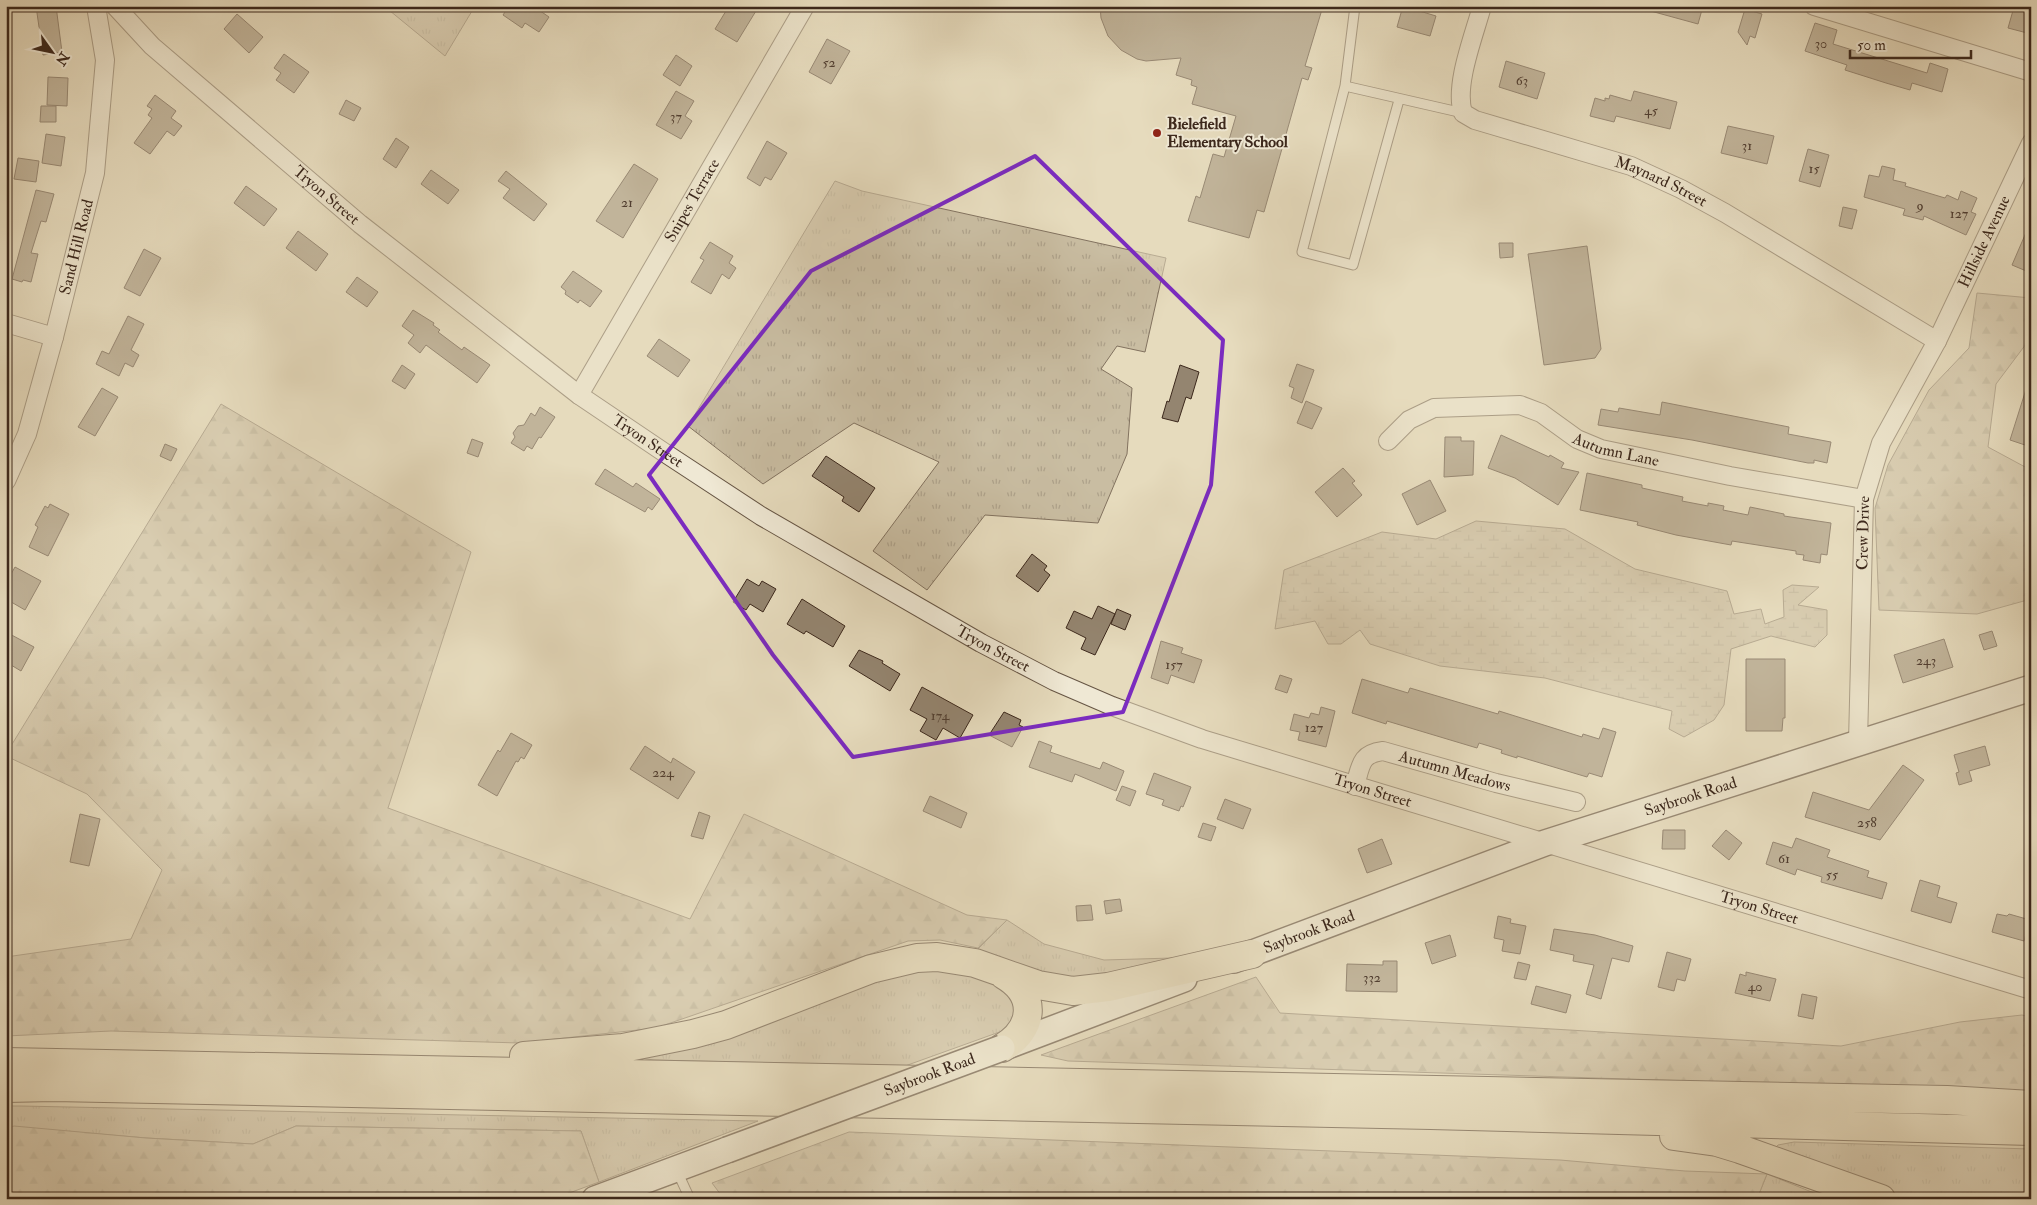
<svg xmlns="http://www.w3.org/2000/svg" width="2037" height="1205" viewBox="0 0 2037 1205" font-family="'IM FELL Double Pica',serif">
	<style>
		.grass { fill: url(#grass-tufts); stroke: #82725f }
		.forest { fill: url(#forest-firs); stroke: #82725f }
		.wetland { fill: url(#wetland-marsh); stroke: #82725f }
		.building { fill: #948570; stroke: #3c281c }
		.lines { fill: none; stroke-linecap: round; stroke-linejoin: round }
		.lane-casing { stroke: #654; stroke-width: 11 }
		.street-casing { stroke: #654; stroke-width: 20 }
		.secondary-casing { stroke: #3c281c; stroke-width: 28 }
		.highway-casing { stroke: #3c281c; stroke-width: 30 }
		.lane { stroke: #efe8d4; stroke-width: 9 }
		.street { stroke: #efe8d4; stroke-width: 18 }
		.secondary { stroke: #efe8d4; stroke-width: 25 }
		.highway { stroke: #e6dbbd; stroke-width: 28 }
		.secondary-bridge-casing { stroke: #3c281c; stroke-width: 28; stroke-linecap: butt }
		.secondary-bridge { stroke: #efe8d4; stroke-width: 25 }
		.marked { fill: none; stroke: #7b2cbf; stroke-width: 4; stroke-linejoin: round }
		.poi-dot { fill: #8f2418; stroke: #efe8d4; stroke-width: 2 }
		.labels { text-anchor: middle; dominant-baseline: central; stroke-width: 4; stroke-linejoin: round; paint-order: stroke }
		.number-label { font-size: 14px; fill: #523f31 }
		.poi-label { font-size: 16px; font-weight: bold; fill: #3c281c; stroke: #efe8d4; text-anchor: start }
		.street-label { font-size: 16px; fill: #3c281c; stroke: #efe8d4 }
	</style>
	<defs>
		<pattern id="grass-tufts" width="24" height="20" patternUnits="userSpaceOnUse" patternTransform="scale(1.25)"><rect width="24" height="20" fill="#c9bda2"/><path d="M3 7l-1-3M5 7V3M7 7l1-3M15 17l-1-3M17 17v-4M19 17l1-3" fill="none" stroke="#aea28b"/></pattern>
		<pattern id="forest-firs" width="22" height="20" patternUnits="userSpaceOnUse" patternTransform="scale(1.25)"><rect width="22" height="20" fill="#c9bda2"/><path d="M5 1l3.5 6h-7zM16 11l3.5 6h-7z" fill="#aea28b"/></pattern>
		<pattern id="wetland-marsh" width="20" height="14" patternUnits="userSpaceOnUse" patternTransform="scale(1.25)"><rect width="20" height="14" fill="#c9bda2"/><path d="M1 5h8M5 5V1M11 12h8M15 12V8" fill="none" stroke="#aea28b"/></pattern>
	</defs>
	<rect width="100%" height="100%" fill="#e6dbbd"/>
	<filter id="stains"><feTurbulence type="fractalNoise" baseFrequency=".004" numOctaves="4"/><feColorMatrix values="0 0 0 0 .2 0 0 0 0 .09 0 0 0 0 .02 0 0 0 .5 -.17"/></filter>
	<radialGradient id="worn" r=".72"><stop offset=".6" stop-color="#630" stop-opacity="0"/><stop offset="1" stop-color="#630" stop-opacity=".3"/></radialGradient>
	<path class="grass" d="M384 6H475L445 56Z
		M835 181 862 191 1166 258 1145 352 1117 346 1101 369 1132 388 1127 454 1098 523 985 515 927 590 873 551 939 462 854 423 763 484 688 426Z
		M1007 920 1044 944 1104 960 1172 958 1129 972 1067 982 977 950Z
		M923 967 950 970 999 983 1017 1008 1013 1024 1005 1030 905 1066 654 1060 632 1057 891 975Z
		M6 1106H20L758 1121 599 1182 581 1131 296 1126 253 1144 146 1138 15 1127 6 1129Z
		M1794 1142 2031 1149V1199H1904L1877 1191 1774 1149 1778 1145Z
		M1767 1174 1829 1199H1757Z"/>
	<path class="forest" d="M1977 293 2031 298V343L2026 344 1996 384 1988 447 2027 468 2031 474V599L1977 614 1879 610 1875 508 1888 465 1929 390 1969 348Z
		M221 404 471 552 388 808 690 919 744 814 967 915 1007 920 978 948 940 940 908 941 656 1028 519 1043 111 1031 6 1036V957L131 939 162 870 87 794 6 756V754Z
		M1256 977 1280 1013 1841 1046 1960 1022 2022 1015 2031 1017V1092L1068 1061 1041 1055Z
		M296 1126 581 1131 599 1182 553 1199H6V1129L14 1126 146 1138 253 1144Z
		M849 1132 1560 1160 1685 1171 1767 1174 1757 1199H724L712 1183Z"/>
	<path class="wetland" d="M1476 521 1565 529 1635 569 1727 591 1734 614 1761 609 1765 624 1784 617 1783 590 1792 585 1819 587 1798 605 1827 610V635L1815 647 1771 636 1731 649 1724 705 1714 720 1684 737 1669 729 1672 711 1545 678 1440 666 1370 644 1360 630 1341 644H1328L1315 621 1275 629 1284 570 1382 532 1436 539Z"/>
	<path class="building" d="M36 6H56L62 52 43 55Z
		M509 6H533L549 17 539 32 525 23 522 28 503 15Z
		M729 6H759L737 42 715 29Z
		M1100 6H1323L1305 66 1312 68 1308 80 1302 78 1264 212 1257 210 1249 238 1188 221 1196 196 1200 198 1213 154 1224 157 1236 116 1192 104 1197 87 1191 85 1192 80 1176 75 1181 58 1146 61 1137 59 1121 50 1108 36 1101 18Z
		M1403 6 1436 16 1430 36 1397 27Z
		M1648 6H1703L1698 24 1647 10Z
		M2014 7 2031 12V34L2008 28Z
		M1745 9 1762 14 1755 38 1750 36 1747 45 1738 32Z
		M237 14 263 37 249 53 224 29Z
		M1815 23 1837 30 1833 44 1927 73 1930 63 1948 69 1942 92 1912 83 1910 90 1886 83 1845 70 1847 65 1805 51Z
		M827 39 850 51 831 84 809 72Z
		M284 54 309 72 294 93 276 80 281 73 274 68Z
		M676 55 692 66 680 86 663 75Z
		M1506 61 1545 73 1537 99 1499 87Z
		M48 77 68 78 67 106 47 105Z
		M676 91 694 101 685 116 692 121 681 139 656 125Z
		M1634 91 1677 102 1670 129 1616 116 1614 122 1590 116 1595 98 1605 101V98L1609 99 1610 95 1631 101Z
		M155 95 176 111 171 118 182 126 174 136 167 131 150 154 134 143 152 118 148 115 152 109 147 106Z
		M346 100 361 108 354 121 339 114Z
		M41 106H56V122H40Z
		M1728 126 1774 136 1767 164 1721 153Z
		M46 134 65 137 61 166 42 163Z
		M396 138 409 147 396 168 383 159Z
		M767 141 787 153 771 180 765 177 760 186 747 178Z
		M1808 149 1829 155 1820 187 1799 181Z
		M18 158 39 161 36 182 14 179Z
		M634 164 658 179 623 238 596 221Z
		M1882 166 1895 169 1893 180 1906 183 1905 186 1945 198 1947 195 1958 200 1961 191 1977 198 1971 212 1976 214 1966 235 1924 216 1923 220 1903 215 1905 209 1864 197 1869 175 1879 177Z
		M431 170 459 190 448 204 421 184Z
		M506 171 547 204 534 221 503 198 510 189 498 181Z
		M246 186 277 209 264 226 234 203Z
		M36 190 54 194 46 222 41 221 31 253 38 254 31 282 23 280 22 282 12 279Z
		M1843 207 1857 210 1852 229 1839 226Z
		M2031 221V273L2012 265Z
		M298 231 328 254 316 271 286 248Z
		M710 242 733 256 729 263 736 268 729 279 722 274 711 294 691 282 704 260 700 258Z
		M1499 243H1513V257L1500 258Z
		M1587 246 1601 349 1595 358 1544 365 1528 254Z
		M144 249 161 258 140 296 124 288Z
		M573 271 602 291 590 307 580 300 578 303 565 294 566 291 561 287Z
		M357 277 378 292 367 307 346 292Z
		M413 310 434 323 433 325 440 330 438 332 462 350 464 347 490 365 477 383 426 345 420 353 408 343 414 335 402 326Z
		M128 316 144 324 131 350 139 355 133 367 125 363 119 376 96 364 102 351 109 354Z
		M659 339 690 360 678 377 647 356Z
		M1297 364 1314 370 1302 403 1291 398 1294 388 1289 386Z
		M402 365 415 374 405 389 392 381Z
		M1180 365 1199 372 1191 399 1186 397 1178 422 1162 418 1167 401 1169 402Z
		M2028 383H2031V447L2010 440Z
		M102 388 118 397 95 436 78 427Z
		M1306 401 1322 408 1312 429 1297 423Z
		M1662 402 1789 427 1788 434 1831 442 1827 463 1814 460V463H1808L1692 440 1598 425 1601 409 1618 412 1619 408 1660 415Z
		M540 407 555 417 541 438 539 437 532 449 527 446 524 451 511 443 515 437 513 433 518 426 524 425 531 413 535 416Z
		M1501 435 1549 457 1550 455 1564 463 1561 468 1579 472 1558 505 1515 478 1488 468Z
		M1445 437H1461V441H1474L1473 475 1444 477Z
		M472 439 483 443 478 457 467 453Z
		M165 444 177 449 171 461 160 456Z
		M826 456 875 488 859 512 842 501 844 497 812 476Z
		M1343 468 1355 481 1352 483 1362 495 1337 517 1315 492Z
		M605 469 633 487 636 483 660 499 652 510 648 507 645 512 595 484Z
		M1587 473 1642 485V488L1683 497 1682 501 1708 506V503L1724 506 1723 510 1748 515 1750 507 1784 514V516L1831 523 1827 555 1821 554 1820 563 1803 560 1804 555 1796 554V551L1732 541 1731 545 1676 535 1637 525 1638 522 1580 510Z
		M1430 480 1446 511 1417 525 1402 494Z
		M50 504 69 514 48 556 29 547 38 527 35 525 45 506 48 508Z
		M1032 554 1047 566 1044 570 1050 575 1038 592 1016 576Z
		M15 567 41 581 25 610 6 599V583Z
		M747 579 759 586 762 581 776 589 763 612 750 604 746 610 733 602Z
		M802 599 845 626 833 647 806 631 804 634 787 624Z
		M1098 606 1115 614 1095 655 1081 649 1086 638 1066 628 1074 611 1092 619Z
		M1117 609 1131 615 1125 630 1111 624Z
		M1992 631 1997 646 1984 650 1979 635Z
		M6 632 34 647 21 671 6 662Z
		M1944 639 1953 667 1903 683 1894 655Z
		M1161 641 1183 648 1181 653 1202 660 1194 683 1171 675 1168 684 1151 678Z
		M859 650 883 661 882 663 900 674 890 691 849 666Z
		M1746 659H1785V718H1783L1782 731H1746Z
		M1280 675 1292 679 1287 693 1275 689Z
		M1362 679 1408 693 1410 688 1498 714 1499 711 1582 737 1583 734 1599 739 1603 728 1616 732 1602 777 1589 773 1587 777 1517 756V758L1501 753 1502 750 1479 743 1477 748 1387 721 1386 724 1352 713Z
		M922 687 973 715 960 738 943 728 936 740 920 731 927 719 910 710Z
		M1321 707 1335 711 1326 747 1298 740 1300 732 1290 730 1294 714 1309 718 1311 713 1319 715Z
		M1004 712 1021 720 1019 725 1023 727 1012 747 989 735Z
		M511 733 532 745 524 759 521 757 518 762 516 761 497 796 478 785 498 750 500 752Z
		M1039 741 1052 746 1050 752 1100 769 1103 762 1124 771 1116 791 1075 774 1072 782 1029 767Z
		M645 746 671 763 673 758 695 772 678 799 630 769Z
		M1985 746 1990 765 1969 771 1972 781 1959 785 1956 773 1959 772 1954 755Z
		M1903 765 1924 780 1880 840 1805 817 1813 792 1869 810Z
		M1154 773 1191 787 1183 807 1181 806 1179 811 1162 805 1164 800 1146 794Z
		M1122 786 1136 791 1130 806 1116 800Z
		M930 796 967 813 961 828 923 811Z
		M1225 799 1251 809 1243 829 1217 819Z
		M699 812 710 816 703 839 691 836Z
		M80 814 100 819 89 866 70 862Z
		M1203 823 1216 827 1211 841 1198 837Z
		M1663 830H1685V849H1662Z
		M1726 830 1742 843 1729 860 1712 846Z
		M1796 838 1830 850 1827 857 1869 871 1867 877 1887 883 1882 899 1821 882 1822 877 1797 869 1795 875 1766 864 1773 842 1792 848Z
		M1382 839 1392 864 1367 873 1358 849Z
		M1920 880 1940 886 1937 897 1957 903 1951 923 1911 911Z
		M1120 899 1122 911 1106 914 1104 901Z
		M1091 905 1093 920 1077 921 1076 906Z
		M1997 914 2007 916 2009 914 2030 920 2024 941 1992 932Z
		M1498 916 1511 919 1510 923 1526 926 1520 954 1502 951 1504 940 1494 938Z
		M1554 929 1595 935 1633 946 1629 962 1612 958 1601 999 1586 994 1594 965 1573 961 1574 955 1550 950Z
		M1450 935 1456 956 1432 964 1425 943Z
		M1667 952 1691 959 1685 981 1677 979 1674 991 1658 987Z
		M1383 961H1397V992L1346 991 1347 964 1383 965Z
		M1518 962 1530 965 1526 980 1514 978Z
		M1746 972 1776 979 1770 1001 1735 993 1740 974 1746 976Z
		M1536 986 1571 995 1566 1013 1531 1004Z
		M1802 994 1817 997 1813 1019 1798 1016Z"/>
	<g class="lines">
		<g class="lane-casing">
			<path id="lane" d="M1355 6 1345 86 1302 252 1353 265 1399 100
				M1345 86 1463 113
				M677 1171 690 1199"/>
		</g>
		<g class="street-casing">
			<g id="street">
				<path id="s1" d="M115 6 152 46 360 224 579 395 665 453 761 516 981 643 1054 681 1112 706 1202 739 2031 990"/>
				<path id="s2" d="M1482 6C1474 36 1454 85 1463 113L1475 120 1631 166 1681 189 1725 213 1937 341"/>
				<path d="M1814 6 2031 72"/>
				<path d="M6 323 54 337"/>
				<path id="s3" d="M579 395 805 6"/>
				<path id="s4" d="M1388 441 1409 420 1434 408 1520 405 1541 413 1577 439 1601 449 1730 476 1864 499"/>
				<path id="s5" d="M6 481 27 434 54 337 95 173 105 60 96 6"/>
				<path id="s6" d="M1858 742 1864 499 1881 443 1937 341 2031 143"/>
				<path id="s7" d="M1355 786C1361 765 1360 754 1383 751L1496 783 1576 802"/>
			</g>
		</g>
		<g class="secondary-casing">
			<g id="secondary">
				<path id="s8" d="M1234 960 1545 843 2031 688"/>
				<path d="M1002 1048 1184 979"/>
				<path d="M595 1199 727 1150"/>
			</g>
		</g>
		<g class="highway-casing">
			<path id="highway" d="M1002 1048C1034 1029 1038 995 1004 975
				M524 1056 623 1048 693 1034 726 1025 871 969 917 958 937 957 975 963 1038 985 1073 991 1108 987 1252 954
				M6 1062 1947 1100 2031 1105
				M6 1088 54 1087 1431 1115 2031 1131
				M1674 1136 1717 1142 1740 1149 1881 1199"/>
		</g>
		<use href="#lane" class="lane"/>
		<use href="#street" class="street"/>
		<use href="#secondary" class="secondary"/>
		<use href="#highway" class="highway"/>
		<g class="secondary-bridge-casing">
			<g id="secondary-bridge">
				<path id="s9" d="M727 1150 1002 1048"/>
			</g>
		</g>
		<use href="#secondary-bridge" class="secondary-bridge"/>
	</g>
	<path d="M0 0H2037V1205H0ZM1035 156 1223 340 1211 485 1123 712 853 757 773 655 649 475 811 271Z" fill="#e6dbbd" fill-opacity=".55" fill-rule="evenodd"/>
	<path class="marked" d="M1035 156 1223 340 1211 485 1123 712 853 757 773 655 649 475 811 271Z"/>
	<circle class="poi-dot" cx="1157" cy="133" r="5"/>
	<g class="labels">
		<g class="number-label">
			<text x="1821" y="43">30</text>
			<text x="829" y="62">52</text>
			<text x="1522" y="80">63</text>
			<text x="1651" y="110">45</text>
			<text x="676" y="116">37</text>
			<text x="1747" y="145">31</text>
			<text x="1814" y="168">15</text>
			<text x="627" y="202">21</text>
			<text x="1920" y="205">9</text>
			<text x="1959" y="213">127</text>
			<text x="1926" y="660">243</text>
			<text x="1174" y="664">157</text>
			<text x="940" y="715">174</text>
			<text x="1314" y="727">127</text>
			<text x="663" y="772">224</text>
			<text x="1867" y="822">258</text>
			<text x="1784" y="858">61</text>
			<text x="1832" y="874">55</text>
			<text x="1372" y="977">332</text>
			<text x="1755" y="986">40</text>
		</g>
		<g class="poi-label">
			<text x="1167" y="124">Bielefield<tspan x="1167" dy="18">Elementary School</tspan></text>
		</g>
		<g class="street-label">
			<text stroke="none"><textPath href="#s2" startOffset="320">Maynard Street</textPath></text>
			<text stroke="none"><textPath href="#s1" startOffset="284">Tryon Street</textPath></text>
			<text stroke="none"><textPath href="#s3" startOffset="225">Snipes Terrace</textPath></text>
			<text stroke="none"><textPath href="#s6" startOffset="528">Hillside Avenue</textPath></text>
			<text stroke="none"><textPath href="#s5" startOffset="245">Sand Hill Road</textPath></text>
			<text stroke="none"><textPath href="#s1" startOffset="689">Tryon Street</textPath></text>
			<text stroke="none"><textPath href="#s4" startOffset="251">Autumn Lane</textPath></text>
			<text stroke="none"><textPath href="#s6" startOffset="209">Crew Drive</textPath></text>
			<text stroke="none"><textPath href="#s1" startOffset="1092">Tryon Street</textPath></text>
			<text stroke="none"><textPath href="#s7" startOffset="124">Autumn Meadows</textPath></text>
			<text stroke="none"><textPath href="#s1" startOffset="1498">Tryon Street</textPath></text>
			<text stroke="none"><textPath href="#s8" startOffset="485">Saybrook Road</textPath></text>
			<text stroke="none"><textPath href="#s1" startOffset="1902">Tryon Street</textPath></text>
			<text stroke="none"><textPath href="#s8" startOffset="80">Saybrook Road</textPath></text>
			<text stroke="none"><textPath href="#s9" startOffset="216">Saybrook Road</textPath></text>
		</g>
	</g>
	<rect width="2037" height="1205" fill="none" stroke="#e6dbbd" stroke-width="25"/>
	<rect x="8" y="8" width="2022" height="1190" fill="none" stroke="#3c281c" stroke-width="2.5"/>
	<rect x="12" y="12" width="2012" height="1180" fill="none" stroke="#3c281c"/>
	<g transform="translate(52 52) rotate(123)" stroke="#efe8d4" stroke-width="4" paint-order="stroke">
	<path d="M0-4L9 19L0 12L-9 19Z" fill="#3c281c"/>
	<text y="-8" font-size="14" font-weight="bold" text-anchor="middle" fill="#3c281c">N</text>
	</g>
	<path d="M1850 50v8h121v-8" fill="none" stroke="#3c281c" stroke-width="2.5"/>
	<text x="1857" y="50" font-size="15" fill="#3c281c" stroke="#efe8d4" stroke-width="4" paint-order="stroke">50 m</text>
	<rect width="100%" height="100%" filter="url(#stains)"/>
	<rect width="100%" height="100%" fill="url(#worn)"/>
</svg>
